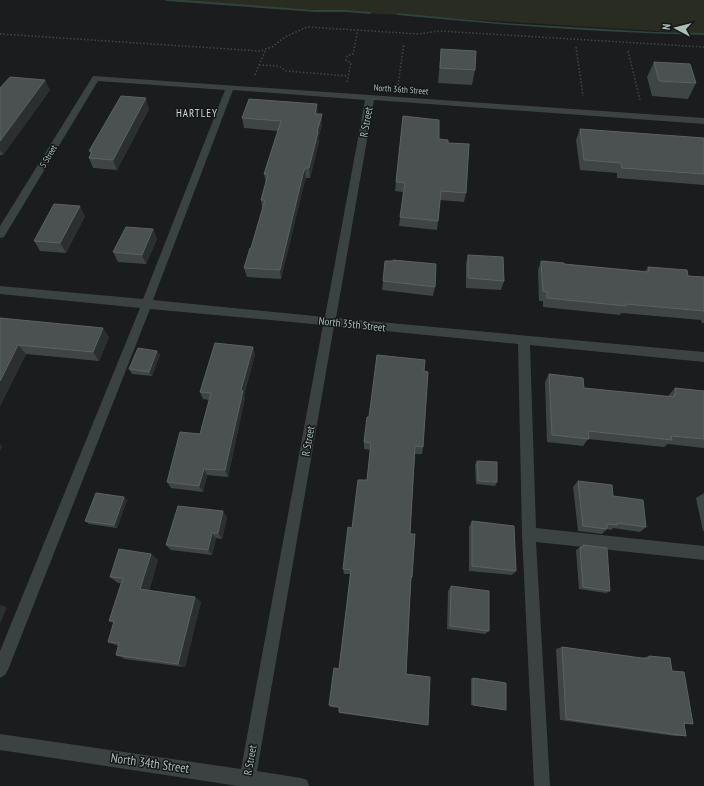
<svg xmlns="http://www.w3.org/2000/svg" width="704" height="786" viewBox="0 0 704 786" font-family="'PT Sans Narrow',sans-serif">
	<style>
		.green { fill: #282c21 }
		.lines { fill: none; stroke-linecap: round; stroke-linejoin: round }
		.stream { fill: #2e433a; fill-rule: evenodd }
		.path { stroke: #404948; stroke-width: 1.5; stroke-dasharray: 1.5 2; stroke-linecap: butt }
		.minor { fill: #3a4242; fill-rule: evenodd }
		.wall { fill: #3f4445 }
		.shaded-wall { fill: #2b2f30 }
		.building { fill: #4b5151; stroke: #5a6262 }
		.labels { text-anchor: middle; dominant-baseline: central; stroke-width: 3; stroke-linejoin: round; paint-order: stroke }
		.far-street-label { font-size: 9px; fill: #abbdba; stroke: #151718 }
		.far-quarter-label { font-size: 11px; letter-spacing: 1px; fill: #cdd9d7; stroke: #151718 }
		.street-label { font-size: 11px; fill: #abbdba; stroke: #151718 }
		.near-street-label { font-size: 13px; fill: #abbdba; stroke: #151718 }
	</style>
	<rect width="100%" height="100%" fill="#1a1c1d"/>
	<path class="green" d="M159 0H704V34Z"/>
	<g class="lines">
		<path class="stream" d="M165 0H184L315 10H346L370 12 372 13 370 14 346 12H315L167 1Z
			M397 13 504 23 655 32 704 33V35C602 33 500 25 398 15H397Z"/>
		<path class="path" d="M0 34 260 51 272 47 285 37 307 27 419 34 439 31 704 47
			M576 47 583 96
			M628 51 640 100
			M259 65 279 66 286 71 348 76
			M255 75 265 51
			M347 82 351 63 346 60 347 56 353 54 358 29
			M398 85 404 43"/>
		<path class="minor" d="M93 76 704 118V124L374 100 336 318 704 352V362L530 345 536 528 704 546V560L536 542 550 786H534L522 534 518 344 334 326 257 771 301 778 307 780 309 786H238L0 750V734L241 769 323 325 150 309 8 670 5 675 0 678V651L140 308 0 294V286L143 299 225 90 98 81 4 237 0 238V226ZM233 90 365 100 325 317 153 300Z"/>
	</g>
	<path class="wall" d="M441 49 475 70 472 85 438 83Z
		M654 62 696 83 688 99 652 96 647 77Z
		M0 88 50 90 3 155H0Z
		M149 109 117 170 93 168 89 158 91 154 89 151Z
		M318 114H322V125L318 138 319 142 310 178H306L304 184 281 279 247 277 244 268 251 248 262 209 261 200 266 183 264 174 278 131 244 128 242 118Z
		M403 116 439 139 448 143 466 193 464 202 440 200 437 230 399 226 403 192 395 191Z
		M580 129 704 138V185L617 178V173L580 170 576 140Z
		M85 216 66 253 40 251 34 241Z
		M153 229 157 239 146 264 118 262 113 252Z
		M468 255 504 281 501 290 466 288V264Z
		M393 261 435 287 433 296 382 290 383 281Z
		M541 261 564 264 645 271 648 267 688 276 704 277V323H702L701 320 621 313 620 315 543 307V301H539L538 270Z
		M0 318 109 337 99 361 26 354 0 406Z
		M253 347 255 355 244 395 245 398 228 477 207 475 203 492 171 488 167 482 200 434 209 400 203 399 200 392Z
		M157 351 160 355 152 376 132 374 129 369Z
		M424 371 423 447 422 454H415L410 534 412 577 411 581 406 674 428 725H425L339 713V708L330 707 329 705 339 669 350 574H344L343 569 352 528 367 480 370 450 364 449V442L369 417Z
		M549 374 584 388 668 397V396L675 388 704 391V448L668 444 664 447 588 439 583 446 547 442 545 382Z
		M477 461 497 482 495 486 476 484 475 465Z
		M578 481 613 496 646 527 640 532 613 528 611 530 607 529 602 534 578 531 573 487Z
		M704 493V531H703L696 498Z
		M127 500 117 528 89 524 85 521Z
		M227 517 222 539 216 538 212 555 171 550 166 545Z
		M472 521 516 571 512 575 469 571V527Z
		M583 545 610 591 606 593 579 589 576 550 580 547H581Z
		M151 554 158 560 149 591 195 597 201 602 185 667 125 659 116 655 118 646 108 642 114 623 109 621 121 583H118L110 577Z
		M451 586 489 631 485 634 447 629 448 591Z
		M562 647 642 658 649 656 672 671 693 724H684L686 736H675L560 720 556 649Z
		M473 678 506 710H504L471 705V679Z"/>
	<path class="shaded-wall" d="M45 80 50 90 3 155 0 150V141Z
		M146 98 149 109 117 170 113 160Z
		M317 104 318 114H315Z
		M322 114V125L318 138 319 142 310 178 309 168 317 132Z
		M305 168 306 178 304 184 281 279 280 270 303 174Z
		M80 206 85 216 66 253 60 243Z
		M153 229 157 239 146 264 142 255Z
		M103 328 109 337 99 361 93 352Z
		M18 345 26 354 0 406V381Z
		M253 347 255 355 244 395 245 398 228 477 225 470 241 390Z
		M157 351 160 355 152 376 149 372Z
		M0 444 2 446 0 451Z
		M204 469 207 475 203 492 199 486Z
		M124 497 127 500 117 528 114 525Z
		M223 511 227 517 222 539 218 533Z
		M212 533 216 538 212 555 208 550Z
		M151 554 158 560 148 595 140 589Z
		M195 597 201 602 185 667 178 664Z
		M0 605 7 607 0 624Z"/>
	<path class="building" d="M441 49 476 51 475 70 440 68Z
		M654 62 690 64 696 83 659 81Z
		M10 77 45 80 0 141V88Z
		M121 96 146 98 113 160 89 158 92 151H89Z
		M249 99 317 104 315 114H322L317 132H318L309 168H305L303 174 280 270 244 268 250 248H251L265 200H261L268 174H264L281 121 242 118Z
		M403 116 439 120V139L448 140V143L469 144 466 193 441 191 438 221 400 217 405 183 396 182Z
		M580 129 704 138V174L622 168 621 163 584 160Z
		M54 204 80 206 60 243 34 241Z
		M126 227 153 229 142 255 113 252Z
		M468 255 503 257 504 281 468 278Z
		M393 260 436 264 435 287 383 281 385 261H393Z
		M541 261 564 263V264L647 272 649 271 648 267 687 270 688 276 704 277V311L626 304V306L547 298V292L543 291Z
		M0 318 103 328 93 352 18 345 0 381Z
		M215 343 253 347 241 390 243 391 225 470 204 469 199 486 167 482 180 432 200 434 211 393 200 392Z
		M138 348 157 351 149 372 129 369Z
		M377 355 425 360 424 371 428 372 423 447 415 446 410 534H415L412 577 411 576 406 674 430 677 428 725 339 712V707L329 705 334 668 339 669 351 570 343 569 348 527 352 528 358 480H367L371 443 364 442 367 417H369Z
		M549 374 583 378 584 388 675 397 674 394H676L675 388 704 391V439L671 436 672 440 588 431 589 439 552 435Z
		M477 461 497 462V482L478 481Z
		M578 481 612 485 613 496 643 500 646 527 617 523V525L607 524V529L583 526Z
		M96 493 124 497 114 525 85 521Z
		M178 506 223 511 218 533H212L208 550 166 545Z
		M472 521 514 526 516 571 472 566Z
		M583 545 607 548 610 591 583 587 580 547H583Z
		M119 549 151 554 140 589 195 597 178 664 116 655 119 643 108 642 114 621H109L123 578 110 577Z
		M451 586 489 591V631L450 626Z
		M562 647 649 659V656L670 658 672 671 684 672 693 724 684 723 686 736 566 719Z
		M473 678 506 683V710L473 705Z"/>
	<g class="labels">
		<g class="far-street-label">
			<text transform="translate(401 89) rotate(4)">North 36th Street</text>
			<text transform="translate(48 156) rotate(-59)">S Street</text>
		</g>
		<g class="far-quarter-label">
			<text x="197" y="113">HARTLEY</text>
		</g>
		<g class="street-label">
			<text transform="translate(366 122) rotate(-80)">R Street</text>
			<text transform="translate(352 324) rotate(6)">North 35th Street</text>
			<text transform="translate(308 441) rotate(-80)">R Street</text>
			<text transform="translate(250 760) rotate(-80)">R Street</text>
		</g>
		<g class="near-street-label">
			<text transform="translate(150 763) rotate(8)">North 34th Street</text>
		</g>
	</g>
	<g transform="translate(676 28) rotate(277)" stroke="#151718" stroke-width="3" paint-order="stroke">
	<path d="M0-3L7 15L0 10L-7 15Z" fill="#abbdba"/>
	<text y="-6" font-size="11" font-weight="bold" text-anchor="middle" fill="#abbdba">N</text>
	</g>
</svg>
